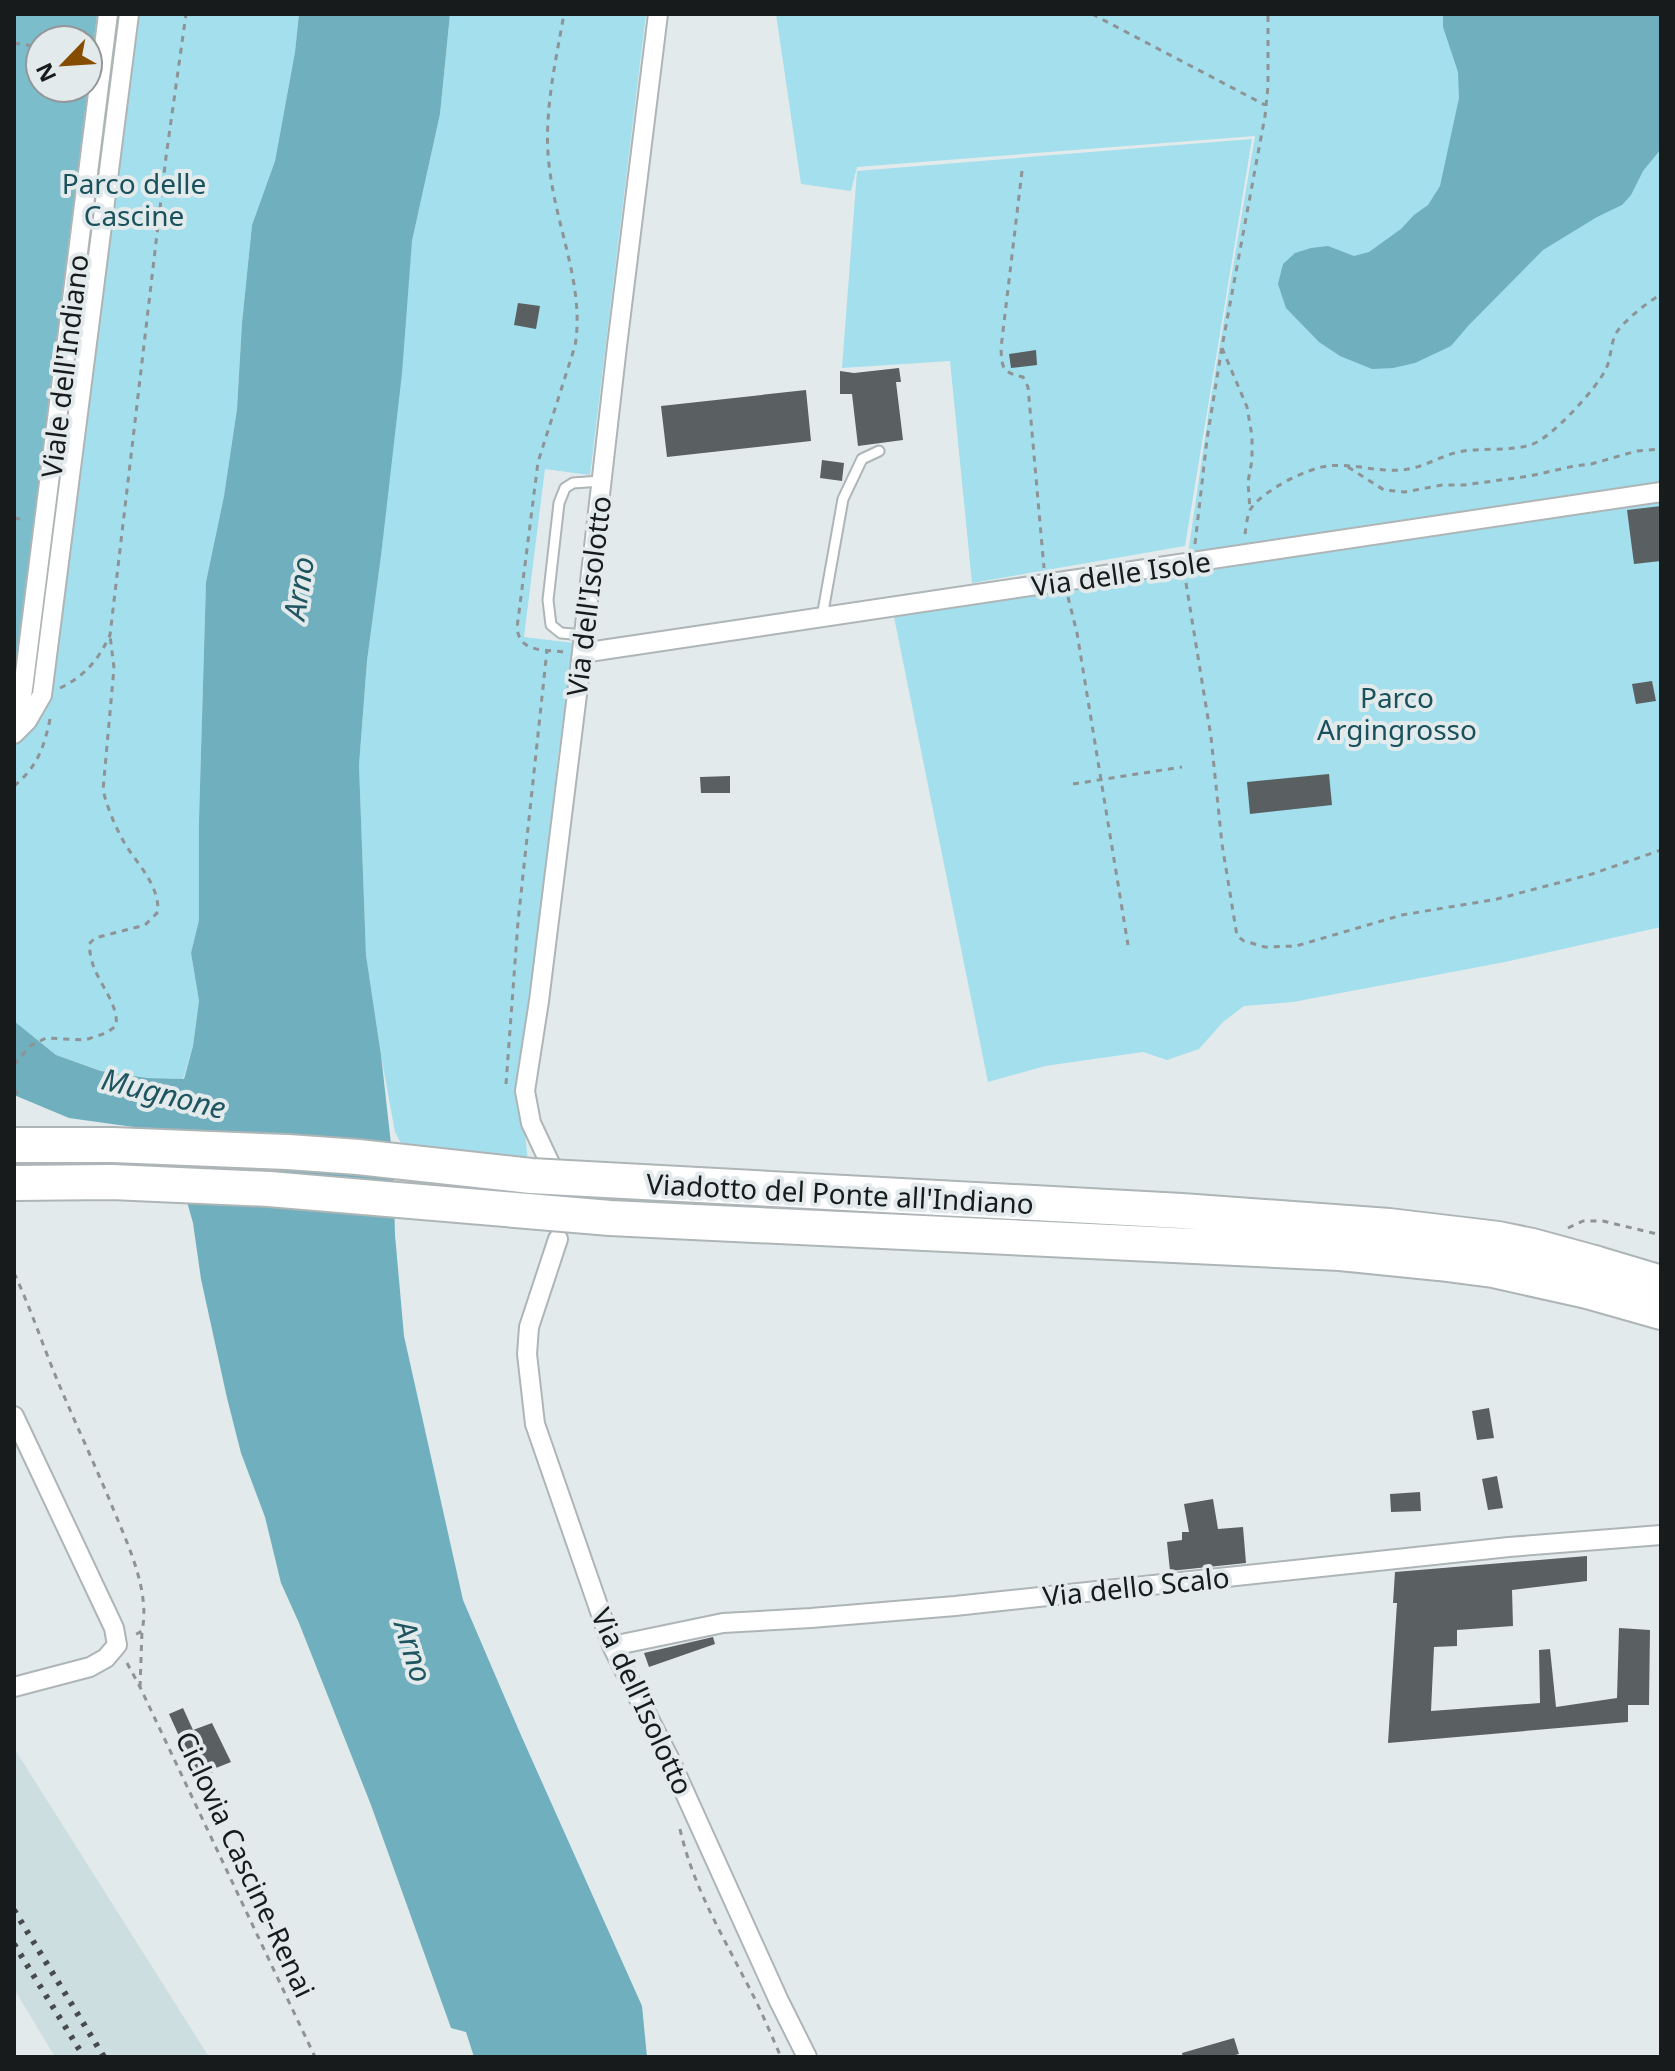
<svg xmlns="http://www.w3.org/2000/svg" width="1675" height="2071" viewBox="0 0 1675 2071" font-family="'Noto Sans',sans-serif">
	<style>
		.built { fill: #cddee1 }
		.green { fill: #a3dfed; fill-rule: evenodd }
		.forest { fill: #7cbdcc }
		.water { fill: #6fafbe }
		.building { fill: #5a6062 }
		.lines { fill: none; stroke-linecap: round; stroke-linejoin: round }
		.lane-casing { stroke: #aeb5b7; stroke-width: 13 }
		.street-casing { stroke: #aeb5b7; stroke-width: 22 }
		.highway-casing { stroke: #aeb5b7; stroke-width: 38 }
		.path { stroke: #8e9395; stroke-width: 3; stroke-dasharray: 6 6; stroke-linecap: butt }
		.lane { stroke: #fff; stroke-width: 9 }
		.street { stroke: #fff; stroke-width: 18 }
		.highway { stroke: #fff; stroke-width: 34 }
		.rail { stroke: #474b4c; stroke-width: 6; stroke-dasharray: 4 8; stroke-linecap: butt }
		.highway-bridge-casing { stroke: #aeb5b7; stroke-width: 38; stroke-linecap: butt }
		.highway-bridge { stroke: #fff; stroke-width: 34 }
		.labels { text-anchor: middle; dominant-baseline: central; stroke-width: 8; stroke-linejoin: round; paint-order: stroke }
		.park-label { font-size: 28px; fill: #19515c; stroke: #e3eaec }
		.street-label { font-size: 28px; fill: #181b1c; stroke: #e3eaec }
		.water-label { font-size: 30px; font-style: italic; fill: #1e5560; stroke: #e3eaec }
	</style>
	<rect width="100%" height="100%" fill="#e3eaec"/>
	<path class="built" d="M14 1748 209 2057H55L14 1989Z"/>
	<path class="green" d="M14 14H299L295 52 275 161 252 225 242 323 237 409 224 496 206 582 199 820V920L191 953 199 1001 193 1046 183 1079 147 1078 102 1071 56 1055 14 1021ZM40 40H88V88H40Z
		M450 14H646L590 475 545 469 524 637 574 643 558 756 521 1091 528 1163 403 1147 395 1132 381 1055 366 955 359 765 367 661 381 556 412 241 440 114Z
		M776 14H1661V927L1505 962 1293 1002 1244 1006 1223 1022 1199 1049 1167 1060 1143 1052 1045 1066 988 1082 890 597 1188 554 1210 403 1255 136 857 167 851 191 801 184Z
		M1252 139 1185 546 972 583 950 361 842 368 857 171Z"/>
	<path class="forest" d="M14 14H97L88 86V40H40V88H88L59 321 33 558 14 684Z"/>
	<path class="water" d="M299 14H450L440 114 412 241 402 373 381 556 367 661 359 765 366 955 381 1055 393 1162 395 1235 404 1336 463 1600 520 1733 642 2006 647 2057H474L466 2032 451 2028 371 1805 299 1623 281 1583 265 1517 241 1453 227 1398 201 1279 193 1223 173 1152 155 1130 69 1118 14 1095V1021L56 1055 101 1071 147 1078 184 1079 193 1046 199 1001 191 953 199 920V820L206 582 224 496 237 409 242 323 252 225 275 161 295 52Z
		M1443 14H1661V149L1643 171 1631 195 1622 205 1597 217 1543 250 1468 326 1451 346 1415 363 1393 368 1372 369 1340 356 1319 342 1286 308 1278 284 1283 264 1295 253 1311 248 1328 246 1354 256 1369 252 1401 229 1414 215 1428 205 1440 186 1459 98 1458 72 1443 27Z"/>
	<path class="building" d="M518 303 540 306 536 329 514 325Z
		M1036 350 1037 365 1011 368 1009 354Z
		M899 368 901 382H896L903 440 858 446 852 394H840V371L854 373Z
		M806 390 811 441 667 457 661 406Z
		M822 460 844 463 842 481 820 478Z
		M1661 506V542H1659L1661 561 1634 564 1627 510Z
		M1652 681 1656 701 1636 704 1632 684Z
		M1329 774 1332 805 1250 814 1247 782Z
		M730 776V793H701L700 777Z
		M1489 1408 1494 1438 1477 1440 1472 1411Z
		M1497 1476 1503 1508 1488 1510 1482 1479Z
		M1420 1492 1421 1511 1391 1512 1390 1494Z
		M1213 1499 1218 1529 1243 1527 1246 1563 1170 1571 1167 1542 1182 1540V1532H1189L1184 1504Z
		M1587 1556V1581L1512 1590 1513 1626 1457 1630V1646L1434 1647 1431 1711 1540 1703 1539 1650 1550 1649 1556 1707 1617 1698 1619 1628 1650 1630 1649 1705H1628V1722L1388 1743 1397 1603H1393L1395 1572Z
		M713 1637 715 1644 649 1667 644 1653Z
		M183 1708 193 1730 212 1723 231 1762 211 1770 213 1772 198 1778 169 1714Z
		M1234 2038 1239 2054 1228 2057H1183L1182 2053Z"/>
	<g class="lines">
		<g class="lane-casing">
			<path id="lane" d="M822 617 843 499 862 459 879 451
				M584 635 561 633 551 625 548 600 559 503 565 488 573 483 601 481"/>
		</g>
		<g class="street-casing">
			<path id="street" d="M582 653 1661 492
				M14 716 21 701 23 689 108 14
				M14 734 27 721 42 695 129 14
				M554 1172 531 1123 525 1091 539 1001 579 678 617 346 658 14
				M558 1239 529 1327 527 1354 535 1424 612 1646 670 1760 779 2001 807 2057
				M14 1416 114 1628 117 1645 106 1658 90 1667 14 1687
				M612 1646 723 1623 811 1618 955 1606 1509 1547 1661 1535"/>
		</g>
		<g class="highway-casing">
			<path id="highway" d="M1594 1263 1661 1283
				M1587 1291 1661 1312"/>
		</g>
		<path class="path" d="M1092 14 1265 105
			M14 43 40 47
			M1022 171 1001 348C1002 369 1002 372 1023 377L1028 387 1044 568
			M1222 348 1247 407 1252 436V460L1248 482 1250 510
			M1348 467 1384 490 1405 492 1442 485H1464L1530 476 1574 466 1591 464 1637 451 1661 449
			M14 518 26 520
			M1245 534C1246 527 1247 517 1250 510 1260 492 1307 468 1328 466 1352 463 1376 472 1400 470 1421 469 1438 457 1458 452 1481 447 1507 452 1530 445 1550 440 1597 388 1606 369 1612 356 1610 340 1619 329 1631 315 1646 304 1661 294
			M1195 544 1207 439 1222 347 1265 116 1268 86V14
			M1186 583 1211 737 1222 844 1237 936 1244 941 1265 947 1296 946 1402 915 1497 899 1592 874 1661 850
			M1068 597 1077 633 1128 945
			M563 652C543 649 520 653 517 628L538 462 575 346C585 288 557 229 550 172 542 120 555 65 564 14
			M60 688C85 676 99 659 110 635L166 157 186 14
			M1073 784 1182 767
			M14 786C37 767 44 748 50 719
			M14 871V906
			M14 1065 30 1046 46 1038 85 1040 106 1033 116 1026C119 1007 102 987 95 970 91 961 90 953 89 944L95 938 145 925 158 912C159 885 139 866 125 844 115 826 108 810 103 790L114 668 110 635
			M506 1084 518 922 547 650
			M14 1089 19 1097
			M1568 1228 1583 1221H1603L1661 1235
			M14 1273C31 1309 43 1346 58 1382 75 1422 93 1461 110 1501 125 1539 151 1589 142 1631L133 1636
			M127 1663 140 1687 315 2057
			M140 1687 142 1631
			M680 1829C692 1883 719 1929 744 1978 758 2003 769 2030 781 2057"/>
		<use href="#lane" class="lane"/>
		<use href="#street" class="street"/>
		<use href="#highway" class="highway"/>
		<path class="rail" d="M14 1910 104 2057
			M14 1944 84 2057"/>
		<g class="highway-bridge-casing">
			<path id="highway-bridge" d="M14 1145H113L288 1152 358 1157 531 1176 1182 1211 1389 1226 1498 1239 1532 1246 1594 1263
				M14 1183 112 1182 269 1189 610 1218 1340 1253 1439 1263 1493 1270 1587 1291"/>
		</g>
		<use href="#highway-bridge" class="highway-bridge"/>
	</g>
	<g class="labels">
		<g class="park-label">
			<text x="134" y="183">Parco delle<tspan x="134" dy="32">Cascine</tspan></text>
			<text x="1397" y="697">Parco<tspan x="1397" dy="32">Argingrosso</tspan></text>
		</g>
		<g class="street-label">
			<text transform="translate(64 366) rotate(-83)">Viale dell'Indiano</text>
			<text transform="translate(1121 573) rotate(-8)">Via delle Isole</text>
			<text transform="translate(588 596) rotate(-83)">Via dell'Isolotto</text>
			<text transform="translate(840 1193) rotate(3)">Viadotto del Ponte all'Indiano</text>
			<text transform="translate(1136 1586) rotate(-6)">Via dello Scalo</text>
			<text transform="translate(643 1701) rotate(65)">Via dell'Isolotto</text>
			<text transform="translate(246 1864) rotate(65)">Ciclovia Cascine-Renai</text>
		</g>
		<g class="water-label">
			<text transform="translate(298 588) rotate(-81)">Arno</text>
			<text transform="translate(164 1093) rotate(14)">Mugnone</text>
			<text transform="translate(414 1651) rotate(73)">Arno</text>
		</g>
	</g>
	<rect width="1675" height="2071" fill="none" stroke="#181b1c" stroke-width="32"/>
	<g transform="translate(64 64) rotate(245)"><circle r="38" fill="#e3eaec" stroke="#929799" stroke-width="2"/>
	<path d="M0-6L14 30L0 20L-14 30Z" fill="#864c00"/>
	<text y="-12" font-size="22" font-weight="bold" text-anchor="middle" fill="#181b1c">N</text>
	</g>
</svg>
